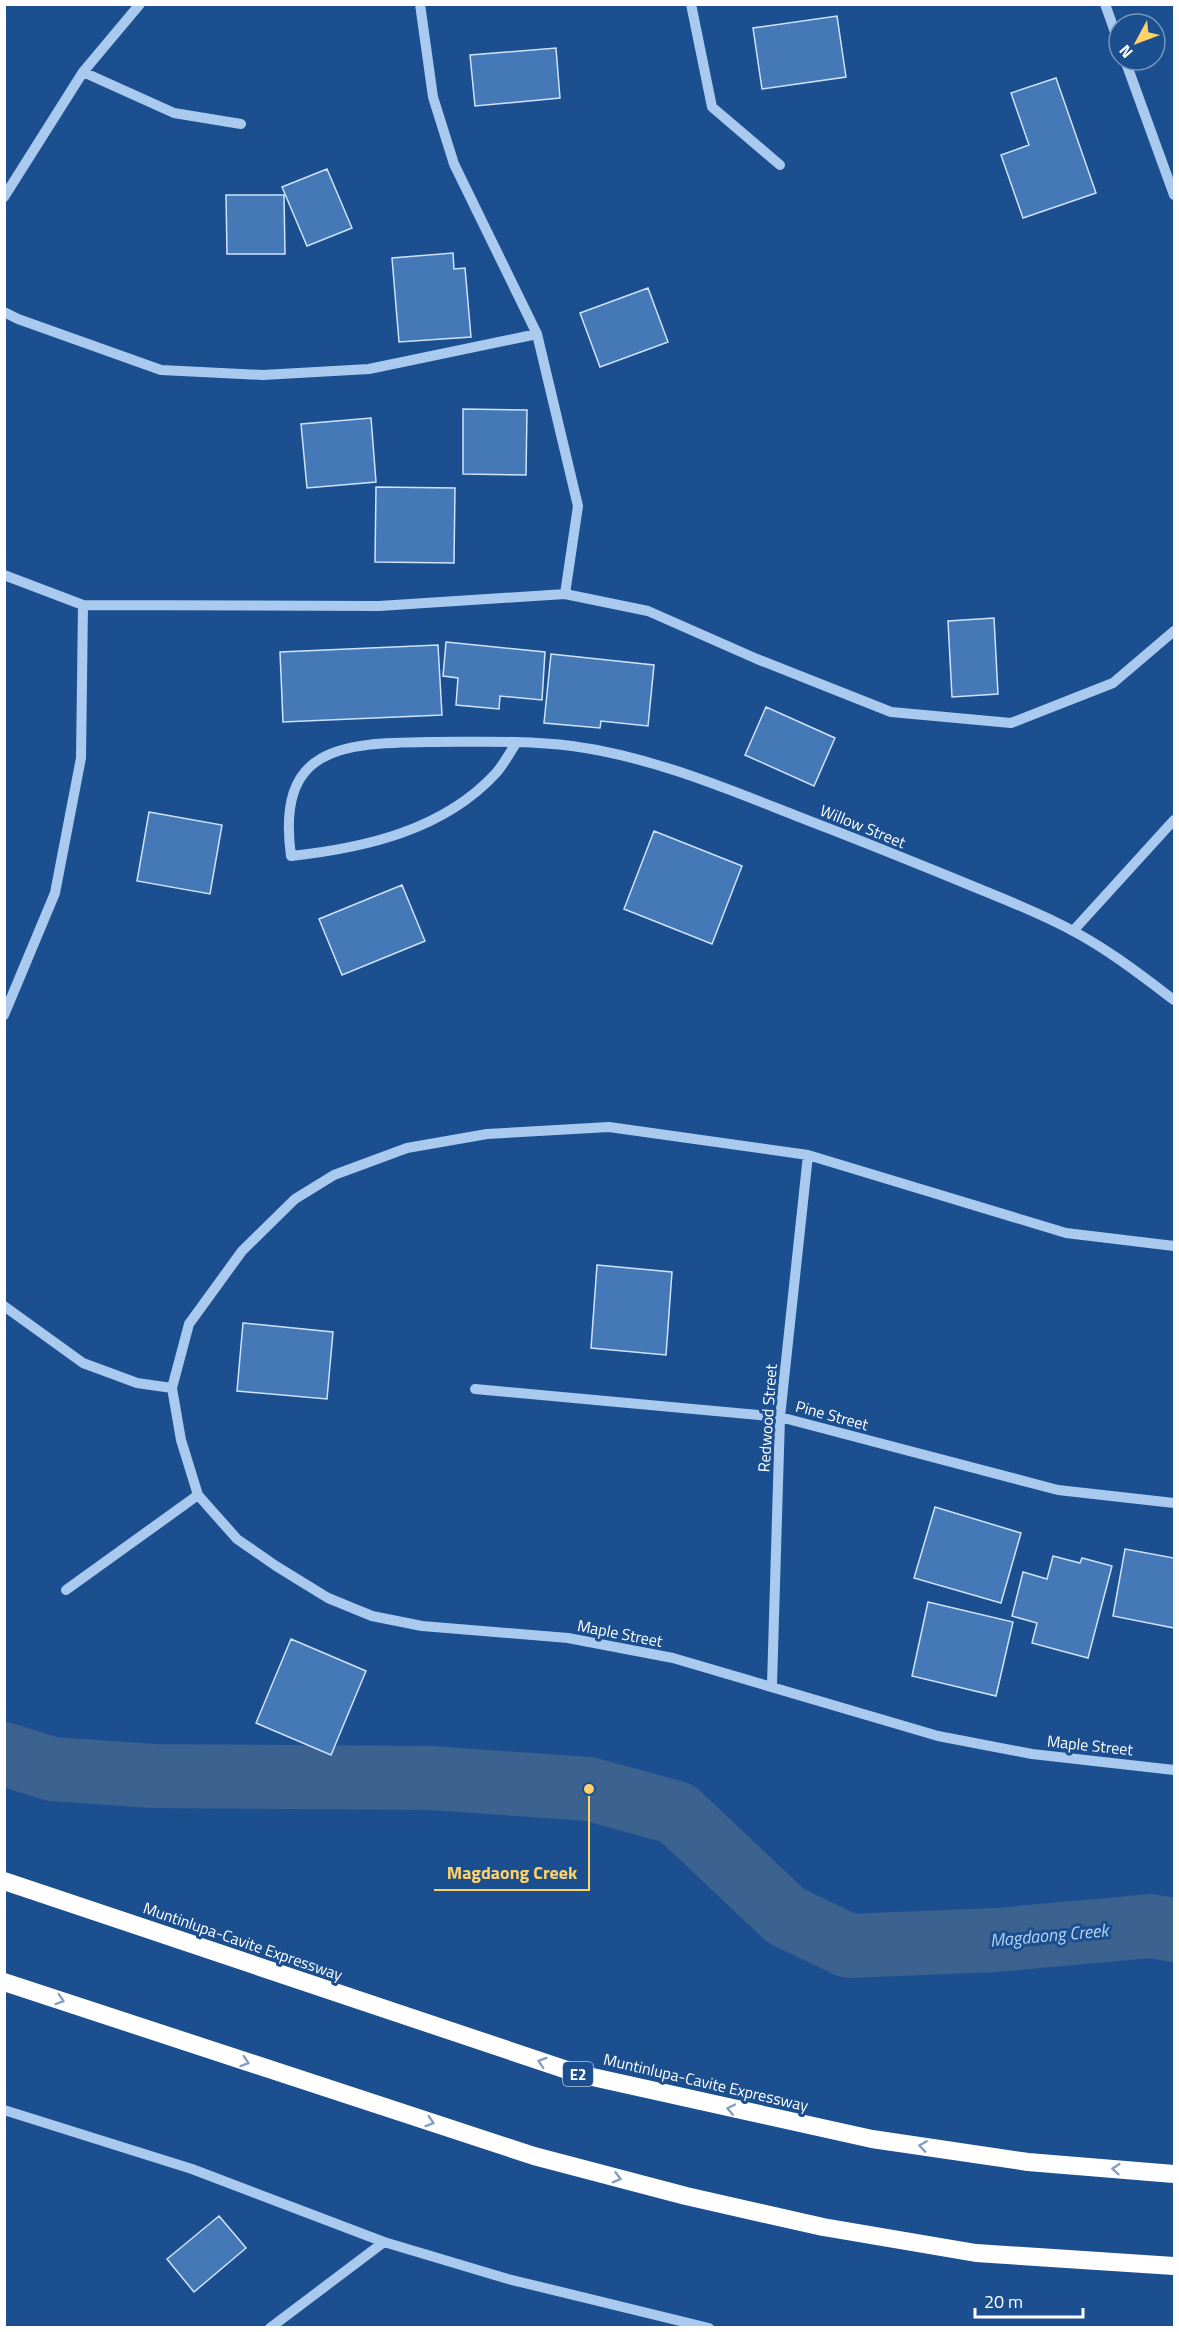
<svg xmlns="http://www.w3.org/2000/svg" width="1179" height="2332" viewBox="0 0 1179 2332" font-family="'Titillium Web',sans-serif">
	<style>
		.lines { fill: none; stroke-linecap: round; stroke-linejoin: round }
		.river { stroke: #3c6290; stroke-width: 64 }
		.building { fill: #4478b7; stroke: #cfe3fa; stroke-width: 1.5 }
		.minor { stroke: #a9c9ee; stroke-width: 10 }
		.highway { stroke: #fff; stroke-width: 18 }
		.oneway { stroke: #829ec1 }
		.labels { text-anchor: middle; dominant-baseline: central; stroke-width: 6; stroke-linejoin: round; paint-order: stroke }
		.shield { fill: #1b4f8f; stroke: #bbcadd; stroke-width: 1.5 }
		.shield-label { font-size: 15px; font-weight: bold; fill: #fff }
		.street-label { font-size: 16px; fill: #fff; stroke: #1b4f8f }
		.water-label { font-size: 18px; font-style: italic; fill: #b5d3f5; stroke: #1b4f8f }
		.leader { fill: none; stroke: #ffd166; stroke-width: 2 }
		.callout-dot { fill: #ffd166; stroke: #1b4f8f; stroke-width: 2 }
		.callout-label { font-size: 18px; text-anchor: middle; font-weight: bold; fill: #ffd166; stroke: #1b4f8f; stroke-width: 6; stroke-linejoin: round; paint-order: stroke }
	</style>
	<rect width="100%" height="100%" fill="#1b4f8f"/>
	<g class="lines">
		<path class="river" d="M4 1754 52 1769 153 1776 431 1778 589 1789 677 1813 786 1916 849 1946 996 1940 1151 1926 1174 1930"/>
	</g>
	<path class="building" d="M837 16 846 77 762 89 753 28Z
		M556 48 560 98 475 106 470 55Z
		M1056 78 1096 193 1023 218 1001 155 1029 145 1011 93Z
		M327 169 352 228 307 246 282 187Z
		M226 195H284L285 254H227Z
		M453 253 454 269 465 268 471 337 399 342 392 258Z
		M648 288 668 342 600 367 580 313Z
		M463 409 527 410 526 475 463 474Z
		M371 418 376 482 307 488 301 424Z
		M376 487 455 488 454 563 375 562Z
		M994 618 998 694 952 697 948 621Z
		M446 642 545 652 542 700 500 696 499 709 456 705 458 678 443 676Z
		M438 645 442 715 283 722 280 652Z
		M551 654 654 665 648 726 601 721 600 728 544 723Z
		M766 707 835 738 814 786 745 755Z
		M149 812 222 825 210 894 137 881Z
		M654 831 742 866 712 944 624 909Z
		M402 885 425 941 342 975 319 919Z
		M597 1265 672 1272 666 1355 591 1348Z
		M243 1323 333 1332 327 1399 237 1391Z
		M935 1507 1021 1533 1001 1603 914 1578Z
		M1125 1549 1174 1558V1628L1113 1616Z
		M1053 1556 1080 1563 1082 1558 1112 1566 1088 1658 1032 1643 1037 1623 1012 1616 1023 1572 1047 1579Z
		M928 1602 1013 1622 996 1696 912 1676Z
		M291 1639 366 1671 331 1755 256 1723Z
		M219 2216 246 2248 194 2292 167 2259Z"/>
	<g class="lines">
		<path class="minor" d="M420 4 433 97 454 164 537 334 578 506 565 594
			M691 4 712 107 780 165
			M1105 4 1119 43
			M1125 60 1174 195
			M83 72 174 113 241 124
			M4 197 83 72 140 4
			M4 312 18 319 161 370 263 375 369 369 537 334
			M4 575 83 605 379 606 565 594 648 611 757 659 891 712 1011 723 1113 683 1174 631
			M517 742C510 752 504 764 496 773 444 830 365 848 291 856 276 747 340 743 429 742 477 742 525 740 572 746 655 757 735 792 812 822 862 841 911 861 960 881 998 897 1037 911 1073 931 1109 950 1142 976 1174 1000
			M1073 931 1174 820
			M4 1015 55 893 81 758 83 605
			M1174 1246 1066 1233 808 1155 609 1127 487 1134 407 1148 334 1175 295 1199 242 1251 189 1324 172 1388 181 1440 198 1495 237 1539 276 1566 328 1598 372 1616 422 1626 568 1638 673 1658 938 1736 1032 1754 1174 1770
			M4 1306 83 1363 137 1383 172 1388
			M475 1389 780 1417 1058 1490 1174 1503
			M66 1590 198 1495
			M772 1685 780 1417 808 1155
			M4 2110 192 2169 384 2242 508 2279 709 2328
			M270 2328 384 2242"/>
		<path class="highway" d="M4 1881 579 2074 872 2139 1028 2162 1174 2174
			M4 1982 534 2156 686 2196 823 2227 976 2253 1174 2266"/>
	</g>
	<defs><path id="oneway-chevron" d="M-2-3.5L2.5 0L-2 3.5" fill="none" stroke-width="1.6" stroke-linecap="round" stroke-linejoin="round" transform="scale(1.5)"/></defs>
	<g class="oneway">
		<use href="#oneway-chevron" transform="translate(60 2000) rotate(18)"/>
		<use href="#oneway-chevron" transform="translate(245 2062) rotate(18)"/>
		<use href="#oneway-chevron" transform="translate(542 2062) rotate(-162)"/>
		<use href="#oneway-chevron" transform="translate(731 2109) rotate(-168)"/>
		<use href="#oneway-chevron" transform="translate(430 2122) rotate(18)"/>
		<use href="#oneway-chevron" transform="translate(923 2146) rotate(-172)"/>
		<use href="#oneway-chevron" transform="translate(1116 2169) rotate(-175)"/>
		<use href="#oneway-chevron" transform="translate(617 2178) rotate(15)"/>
	</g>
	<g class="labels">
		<rect class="shield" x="563" y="2062" width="30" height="24" rx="4.5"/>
		<g class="shield-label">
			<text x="578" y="2074">E2</text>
		</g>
		<g class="street-label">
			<text transform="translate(863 826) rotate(22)">Willow Street</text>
			<text transform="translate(832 1415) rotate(15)">Pine Street</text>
			<text transform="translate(767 1418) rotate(-86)">Redwood Street</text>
			<text transform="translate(620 1633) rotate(11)">Maple Street</text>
			<text transform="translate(1090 1745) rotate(6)">Maple Street</text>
			<text transform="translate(243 1941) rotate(19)">Muntinlupa-Cavite Expressway</text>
			<text transform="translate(706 2082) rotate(13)">Muntinlupa-Cavite Expressway</text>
		</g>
		<g class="water-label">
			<text transform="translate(1049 1935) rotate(-5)">Magdaong Creek</text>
		</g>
	</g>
	<path class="leader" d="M589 1789L589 1890H434"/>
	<circle class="callout-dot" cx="589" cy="1789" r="6"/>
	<g class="callout-label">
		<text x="512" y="1879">Magdaong Creek</text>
	</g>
	<rect width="1179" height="2332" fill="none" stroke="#ffffff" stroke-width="12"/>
	<g transform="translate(1137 42) rotate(229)"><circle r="28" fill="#1b4f8f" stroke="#7695bc" stroke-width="1.5"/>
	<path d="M0-4.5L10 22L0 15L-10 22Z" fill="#ffd166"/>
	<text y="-9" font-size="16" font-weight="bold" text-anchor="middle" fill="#ffffff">N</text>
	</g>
	<path d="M975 2308v9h108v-9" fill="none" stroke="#ffffff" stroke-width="3"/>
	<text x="984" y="2308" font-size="18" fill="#ffffff" stroke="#1b4f8f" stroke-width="4.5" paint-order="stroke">20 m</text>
</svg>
